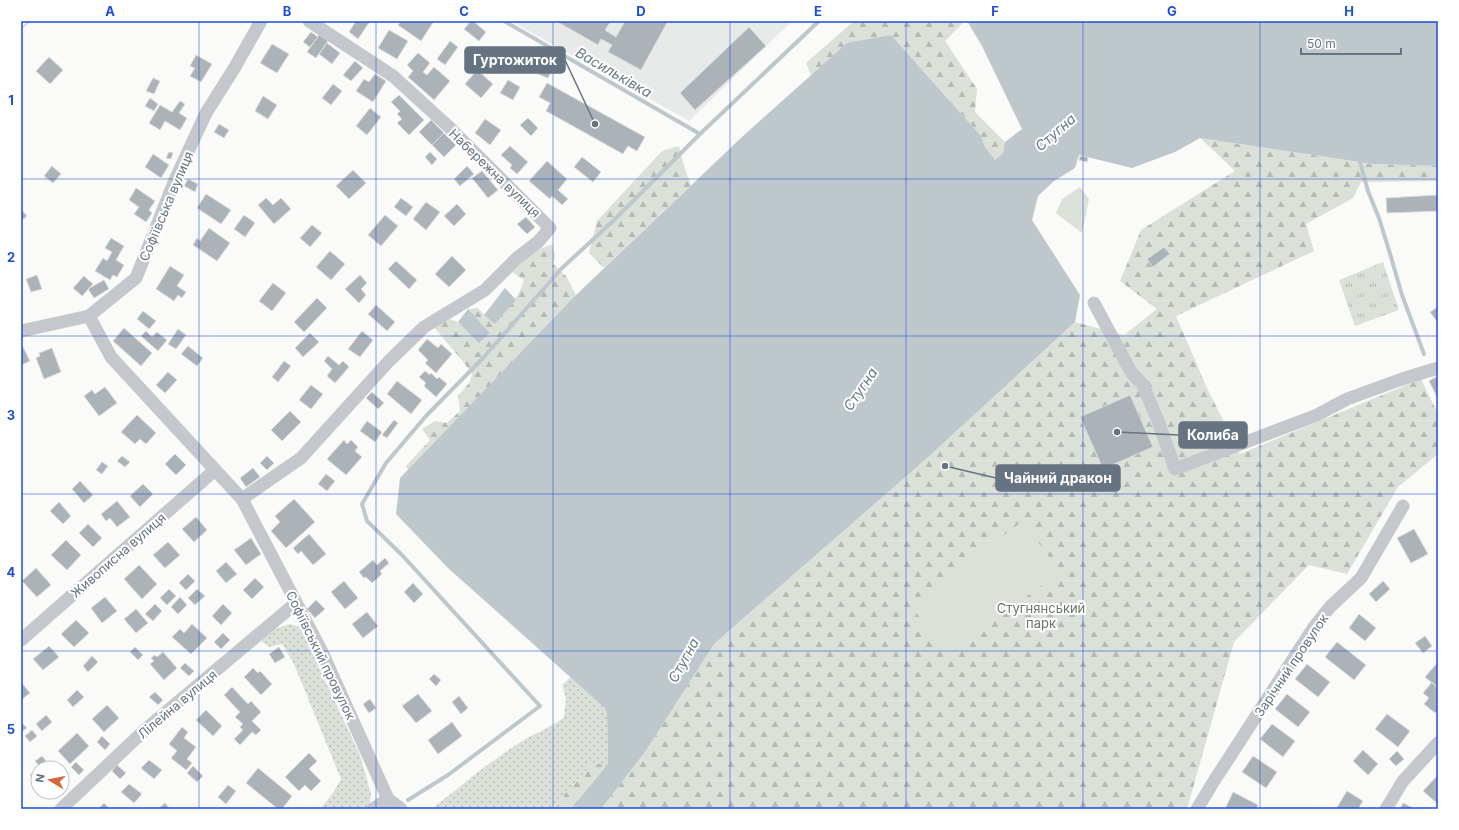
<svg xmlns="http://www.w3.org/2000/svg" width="1459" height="830" viewBox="0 0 1459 830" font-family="Inter,sans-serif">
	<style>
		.built { fill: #e8e9e9 }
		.grass { fill: url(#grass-dots) }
		.forest { fill: url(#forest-firs) }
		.park { fill: url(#park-tufts) }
		.pitch { fill: #dbe0d9 }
		.water { fill: #bec7cc }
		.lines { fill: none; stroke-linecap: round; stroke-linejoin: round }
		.stream { stroke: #bec7cc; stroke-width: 4 }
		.building { fill: #abb2b8; stroke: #dcdcda }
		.minor { stroke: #c4c7cb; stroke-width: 13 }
		.rail-casing { stroke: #a5abb0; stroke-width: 4.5 }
		.rail { stroke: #fff; stroke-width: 3; stroke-dasharray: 9; stroke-linecap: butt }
		.grid { fill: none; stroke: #1d4ed8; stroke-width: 1; stroke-opacity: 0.55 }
		.labels { text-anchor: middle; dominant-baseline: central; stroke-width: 4; stroke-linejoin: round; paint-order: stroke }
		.street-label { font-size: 13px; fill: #667481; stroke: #fff }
		.park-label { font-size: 13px; fill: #677965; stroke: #fff }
		.water-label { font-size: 14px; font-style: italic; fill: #677881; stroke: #fff }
		.leader { fill: none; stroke: #667481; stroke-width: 1.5 }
		.callout-dot { fill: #667481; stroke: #fff; stroke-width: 1.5 }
		.callout { fill: #667481; stroke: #667481; stroke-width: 1.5 }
		.callout-label { font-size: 14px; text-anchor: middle; font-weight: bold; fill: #fff }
		.neatline { fill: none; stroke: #1d4ed8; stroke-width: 1.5 }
		.grid-label { font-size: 13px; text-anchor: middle; font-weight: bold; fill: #1d4ed8 }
	</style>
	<defs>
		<pattern id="grass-dots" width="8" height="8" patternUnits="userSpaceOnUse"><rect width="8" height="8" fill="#dbe0d9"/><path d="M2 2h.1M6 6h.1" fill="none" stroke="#b5bab5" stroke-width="1.8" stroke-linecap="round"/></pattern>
		<pattern id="forest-firs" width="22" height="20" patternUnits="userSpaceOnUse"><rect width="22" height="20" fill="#dbe0d9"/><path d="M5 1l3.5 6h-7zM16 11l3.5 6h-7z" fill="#b5bab5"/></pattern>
		<pattern id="park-tufts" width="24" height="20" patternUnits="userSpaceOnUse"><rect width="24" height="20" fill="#dbe0d9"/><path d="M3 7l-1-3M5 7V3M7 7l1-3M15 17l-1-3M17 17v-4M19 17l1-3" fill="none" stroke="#b5bab5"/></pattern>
	</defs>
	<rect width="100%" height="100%" fill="#fafaf8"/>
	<path class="built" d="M511 21H792L689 121Z"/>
	<path class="grass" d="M290 624 300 627 360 755 371 794 369 806 364 809H320L333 793 341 779 294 664 282 644 269 647 261 641 269 631Z
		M571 677 607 710 608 764 606 767 589 764 587 770 564 795 559 809H432C462 785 491 760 524 740 538 731 551 728 564 717L566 699 562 685Z"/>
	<path class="forest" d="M854 21H960L962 24 945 41 977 89 975 112 1005 142 1003 153 995 160 985 147 981 136 891 35 847 44 811 75 806 63Z
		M1200 138 1373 164 1438 166V181L1361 182 1353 198 1306 224 1314 251 1176 316 1207 388 1240 454 1421 379 1438 414V454L1398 487 1347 574 1309 565 1234 642 1188 806 1185 809H601L645 752 714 644 926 459 1075 322 1124 335 1157 309 1120 281 1141 230 1235 171Z
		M679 146 684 166 691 185 604 268 589 253 597 221 662 151Z
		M552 245 555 255 553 264 566 276 576 295 529 367 413 481 406 466 430 440 422 429 435 421 447 423 460 411 458 396 470 382 472 374C461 357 447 344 435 328L447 318 458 322 480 342 490 333 468 309 478 308 484 315 495 323C507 310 519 298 524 280L512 272C522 258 536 248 552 245Z
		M589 764H603L611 771 579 809H559L564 795 587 770Z"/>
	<path class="park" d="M1383 262 1399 310 1355 326 1339 280Z"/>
	<path class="pitch" d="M1080 187 1089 199 1082 233 1056 213 1062 199Z
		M1023 521 1060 572 947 655 910 604Z"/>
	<path class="water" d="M967 21H1438V166L1373 164 1200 138 1175 152 1132 168 1079 155 1075 168 1054 181 1038 196 1032 220 1080 295 1075 322 926 459 714 644 645 752 601 809H571L608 764 607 710 448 568 396 514 400 478 576 295 743 136 847 43 891 35 981 136 985 147 995 160 1003 153 1005 142 1022 129 982 46Z
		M505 288 516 300 495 324 484 315Z
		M468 309 490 333 479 343 458 322Z"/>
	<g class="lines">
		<path class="stream" d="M504 21 700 134
			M1360 162 1368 191 1379 218 1391 257 1402 295 1424 354
			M408 800 448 775 540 706 402 555 367 521 362 504 386 463 426 416 484 357 561 269 613 221 700 134 819 21"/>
	</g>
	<path class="building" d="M356 21H370L358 39 349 32Z
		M401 21H434L421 41 398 25Z
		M471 21H473L486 32 479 41 464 29Z
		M556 21H611L605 30 616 37 625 21H668L641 70 608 52 612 45 601 39 598 45Z
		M749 27 766 46 695 110 680 93Z
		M389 30 408 41 397 59 378 48Z
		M311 32 318 37 310 47 303 42Z
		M319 35 328 41 316 58 307 52Z
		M450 41 458 47 445 65 437 59Z
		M327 43 340 53 332 64 319 54Z
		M272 44 289 54 277 73 260 63Z
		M418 53 430 63 423 72 427 75 434 67 450 81 434 100 408 77 413 71 407 65Z
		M196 55 212 64 201 82 190 76 195 68 190 66Z
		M49 57 63 70 50 84 36 71Z
		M546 57 556 62 548 78 538 74Z
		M355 61 363 68 351 81 343 75Z
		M477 70 493 84 481 98 465 84Z
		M375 74 386 81 373 102 356 91 364 79 369 82Z
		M153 78 160 81 154 94 146 91Z
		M508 80 520 87 513 100 500 93Z
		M547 83 645 137 637 151 628 146 623 154 546 111 550 103 539 97Z
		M333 84 342 91 331 105 322 98Z
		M399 95 424 120 409 135 397 123 402 119 397 114 400 111 391 102Z
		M263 96 277 105 268 119 255 111Z
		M150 98 158 104 154 111 145 106Z
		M180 101 185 104 179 113 187 118 180 130 165 121 160 130 149 123 160 105 172 112Z
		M370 108 381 117 367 135 356 126Z
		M528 118 538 128 531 136 520 125Z
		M485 119 501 130 490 145 475 133Z
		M431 120 444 133 432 145 419 132Z
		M219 124 229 130 224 138 214 132Z
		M444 133 456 145 444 157 432 145Z
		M510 146 528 162 517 174 510 168 512 165 501 155Z
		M169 152 173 153 171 159 166 158Z
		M430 152 437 159 432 165 425 157Z
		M153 154 169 165 161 178 145 167Z
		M1080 156 1088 157 1087 162 1079 160Z
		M582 157 601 172 593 182 574 167Z
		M547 161 567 179 558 190 568 199 562 205 552 196 550 199 529 181Z
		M52 166 61 174 53 183 44 176Z
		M467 166 474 174 460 186 454 179Z
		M353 170 366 183 349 199 336 186Z
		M482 171 498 190 488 198 472 178Z
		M188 179 198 184 195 192 184 186Z
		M136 188 155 201 149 210 152 213 146 222 134 214 139 207 129 200Z
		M206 194 231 210 221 224 197 208Z
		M1438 195V211L1387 213 1386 198Z
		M266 198 273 205 281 198 291 209 274 224 258 205Z
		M401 198 413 207 406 216 394 207Z
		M426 202 440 212 426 230 413 219Z
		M457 204 466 214 454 226 444 216Z
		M21 209 27 216 21 221Z
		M244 215 255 223 245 237 234 229Z
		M385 215 398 226 381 246 368 235Z
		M526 217 535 227 527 234 517 224Z
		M312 225 322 233 310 247 300 238Z
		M209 228 230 243 217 261 193 245 197 238 200 241Z
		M111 238 124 246 116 260 124 265 117 277 113 275 110 280 95 271 103 258 107 261 112 252 105 248Z
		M1164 247 1170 254 1153 267 1147 259Z
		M330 251 345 264 331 280 316 267Z
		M452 256 466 270 449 287 435 274Z
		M396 261 417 280 409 289 388 269Z
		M170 266 184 275 177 286 186 292 182 298 178 295 174 301 156 289Z
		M37 275 42 289 31 292 26 279Z
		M360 275 367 283 361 289 366 295 359 303 345 289Z
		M84 276 93 284 82 296 73 288Z
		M104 280 109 289 94 298 88 289Z
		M273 283 286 293 272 311 259 301Z
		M317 298 327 308 304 332 294 322Z
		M376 305 395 322 387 331 368 314Z
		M1438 307V323L1430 312Z
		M143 311 156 321 149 329 137 319Z
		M124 328 152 353 141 366 113 341Z
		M178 329 186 335 176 349 168 344Z
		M146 331 152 337 157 332 167 340 158 351 141 336Z
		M362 331 373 340 360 357 348 349Z
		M310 333 319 342 303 357 295 348Z
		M427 339 438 348 441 344 452 354 436 373 425 363 428 360 418 350Z
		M22 345 30 361 21 365V346Z
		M188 346 203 358 197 366 181 354Z
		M52 348 61 372 44 379 36 358 40 356 39 353Z
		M328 356 339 365 343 361 349 367 335 383 327 376 332 369 324 361Z
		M284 361 291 366 278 382 272 377Z
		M425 371 430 375 431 373 437 379 439 377 447 384 436 397 424 386 426 383 419 377Z
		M168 372 177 380 165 393 156 385Z
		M1436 377 1438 381V399L1429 381Z
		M397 381 422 400 411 414 387 394Z
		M311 385 323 394 311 409 299 400Z
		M105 387 117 403 99 416 84 396 92 390 95 394Z
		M372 392 384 403 378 409 366 398Z
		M1130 395 1153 447 1103 469 1080 417Z
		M290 411 301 422 282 441 271 430Z
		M137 415 156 433 146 444 140 439 135 444 121 432Z
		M394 420 398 423 387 438 382 435Z
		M367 421 382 432 375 442 360 431Z
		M344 440 347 444 351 440 358 447 355 451 362 457 346 475 327 459Z
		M175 454 186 465 176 475 165 464Z
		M122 456 130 462 125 467 117 461Z
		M267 456 274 463 267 470 260 463Z
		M102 462 108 466 102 474 96 470Z
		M253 468 260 477 246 487 240 478Z
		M326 474 335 481 327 491 318 484Z
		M80 481 93 495 84 503 72 489Z
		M143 484 153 494 140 507 130 496Z
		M294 499 315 522 286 548 271 531 280 522 275 516Z
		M117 501 130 517 117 527 110 518 106 521 101 514Z
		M59 502 71 516 63 524 50 511Z
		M196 517 207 530 194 542 182 529Z
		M88 524 102 538 93 547 79 533Z
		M1414 529 1428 554 1411 563 1397 538Z
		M309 534 326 554 313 565 301 551 298 554 293 548Z
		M251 538 261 554 246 565 234 550Z
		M66 540 81 555 67 570 51 555Z
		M168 542 180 555 165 568 153 555Z
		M385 558 389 563 380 571 382 574 372 583 366 577 364 578 359 572 373 560 377 565Z
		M226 562 237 574 226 583 216 571Z
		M139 565 157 584 142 599 124 579Z
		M36 568 51 585 37 597 22 581Z
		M188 574 195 581 186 590 179 583Z
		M255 578 264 587 252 599 243 590Z
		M344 581 358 598 345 609 331 592Z
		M1383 581 1390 589 1376 602 1369 594Z
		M413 583 423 594 414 603 404 592Z
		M169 589 176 596 167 605 160 598Z
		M197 589 205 596 195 605 188 598Z
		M105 597 117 611 102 623 91 608Z
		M180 597 187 605 178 614 171 607Z
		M316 600 325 609 315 618 307 609Z
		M155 604 162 611 153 621 145 614Z
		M223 604 232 613 221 625 212 616Z
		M136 609 148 623 136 633 124 619Z
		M367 612 378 626 363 638 352 624Z
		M1359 614 1376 628 1365 641 1349 628Z
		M76 620 89 633 74 647 61 634Z
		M192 624 207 638 191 654 172 637 180 629 184 633Z
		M223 633 230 640 221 649 214 642Z
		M1425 636 1432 646 1423 653 1415 643Z
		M1337 642 1366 665 1354 680 1325 657Z
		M49 646 59 657 43 670 33 659Z
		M135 647 143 655 138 660 130 652Z
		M279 647 285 657 275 663 269 654Z
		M163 652 177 668 164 680 150 664 154 661 151 658 155 655 157 657Z
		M92 656 98 662 88 672 83 666Z
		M1438 662V688L1425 677Z
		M185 663 194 671 189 676 180 668Z
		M1307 664 1330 682 1318 697 1295 679Z
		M253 668 258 673 260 671 272 684 261 695 244 677Z
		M434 674 441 680 436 686 429 679Z
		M21 682 30 693 21 700Z
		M1432 682 1438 688V710L1435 713 1424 704 1429 698 1423 693Z
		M232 687 248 704 251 701 261 712 252 721 261 730 256 735 252 732 240 745 234 739 243 730 240 727 243 724 235 717 240 712 224 695Z
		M77 690 84 697 73 707 67 700Z
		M155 692 163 700 158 705 149 697Z
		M418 694 432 711 416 723 402 706Z
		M1287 694 1310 712 1298 727 1275 709Z
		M459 696 468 708 461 714 452 702Z
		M370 699 376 708 369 713 363 704Z
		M107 705 119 718 104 732 92 719Z
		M206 710 222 726 213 736 196 720Z
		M1387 714 1410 731 1398 747 1375 729Z
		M46 715 52 722 42 731 36 724Z
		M21 722 27 728 21 732Z
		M452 722 462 736 438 754 428 740Z
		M1272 724 1295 741 1283 757 1260 739Z
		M182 727 188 732 184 738 196 747 187 759 192 763 186 770 171 758 177 751 169 744Z
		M32 730 37 736 30 742 25 736Z
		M77 733 89 746 70 764 58 751Z
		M102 736 110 744 105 750 97 742Z
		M1363 750 1378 764 1368 775 1353 761Z
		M1397 751 1404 759 1396 766 1389 759Z
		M309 753 317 761 309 769 321 781 311 791 305 785 299 791 285 777Z
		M42 756 52 768H38V784L30 775 40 767 35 761Z
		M1253 756 1277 772 1266 788 1242 772Z
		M149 760 162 770 154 779 141 768Z
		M76 762 84 770 79 775 71 767Z
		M117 765 126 773 120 779 112 771Z
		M193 766 203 776 197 782 187 773Z
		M258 768 292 796 282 809H278L246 783Z
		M1437 776 1438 777V804L1423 791Z
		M129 784 142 794 134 803 121 792Z
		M228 785 236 791 226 804 218 797Z
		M1347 791 1363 801 1358 809H1336Z
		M1233 792 1258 805 1256 809H1225Z
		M104 803 110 809H98Z
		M165 803 170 809H160L159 808Z
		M1403 803 1415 809H1400Z"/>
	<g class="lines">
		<path class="minor" d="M1094 303 1131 372 1143 385 1158 421 1175 469 1317 415 1347 399 1402 379 1438 368
			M89 316 111 357 242 499 321 650 388 799 401 809
			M21 331 89 316 136 278 175 180 206 113 235 67 261 21
			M242 499 301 458 389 361 424 327 485 290 517 258 538 242 550 228 450 128 393 76 309 21
			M21 640 215 470
			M61 809 146 729 296 603
			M373 809 388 799
			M1197 809 1214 781 1314 627 1330 607 1361 578 1403 506
			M1386 809 1403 781 1438 743"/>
		<g class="rail-casing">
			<path id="rail" d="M21 26 27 21"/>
		</g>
		<use href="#rail" class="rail"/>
	</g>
	<path class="grid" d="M199 21V809M376 21V809M553 21V809M730 21V809M906 21V809M1083 21V809M1260 21V809M21 179H1438M21 336H1438M21 494H1438M21 651H1438"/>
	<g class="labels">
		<g class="street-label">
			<text transform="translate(495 173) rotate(44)">Набережна вулиця</text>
			<text transform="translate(166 206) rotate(-67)">Софіївська вулиця</text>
			<text transform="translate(118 555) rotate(-41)">Живописна вулиця</text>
			<text transform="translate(321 655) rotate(64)">Софіївський провулок</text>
			<text transform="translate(1291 665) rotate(-56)">Зарічний провулок</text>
			<text transform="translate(177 704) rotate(-40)">Лілейна вулиця</text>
		</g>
		<g class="park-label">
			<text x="1041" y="608">Стугнянський<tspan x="1041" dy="15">парк</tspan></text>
		</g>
		<g class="water-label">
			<text transform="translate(614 72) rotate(30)">Васильківка</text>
			<text transform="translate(1055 132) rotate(-41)">Стугна</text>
			<text transform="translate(860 389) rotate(-56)">Стугна</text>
			<text transform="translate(683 660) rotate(-61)">Стугна</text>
		</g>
	</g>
	<path class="leader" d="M595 124L565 60M1117 432L1179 435M945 466L996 478"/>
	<g class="callout-dot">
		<circle cx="595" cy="124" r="4"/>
		<circle cx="1117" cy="432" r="4"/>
		<circle cx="945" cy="466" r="4"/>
	</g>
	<g class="callout">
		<rect x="465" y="47" width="100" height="26" rx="4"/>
		<rect x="1179" y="422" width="68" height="26" rx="4"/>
		<rect x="996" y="465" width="124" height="26" rx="4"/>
	</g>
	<g class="callout-label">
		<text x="515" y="65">Гуртожиток</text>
		<text x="1213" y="440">Колиба</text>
		<text x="1058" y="483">Чайний дракон</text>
	</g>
	<rect width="1459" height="830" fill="none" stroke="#ffffff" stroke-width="44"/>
	<g transform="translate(50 780) rotate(280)"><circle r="19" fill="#ffffff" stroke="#c2c7cd"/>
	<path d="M0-3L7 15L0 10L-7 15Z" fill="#d8683a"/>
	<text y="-6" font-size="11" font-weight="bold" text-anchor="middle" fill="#667481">N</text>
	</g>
	<path d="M1301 48v6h100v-6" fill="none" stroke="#667481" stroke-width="2"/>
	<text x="1307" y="48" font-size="12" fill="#667481" stroke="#ffffff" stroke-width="3" paint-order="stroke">50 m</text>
	<rect x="22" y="22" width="1415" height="786" class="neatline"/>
	<g class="grid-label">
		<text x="110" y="16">A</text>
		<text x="287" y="16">B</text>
		<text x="464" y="16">C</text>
		<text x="641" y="16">D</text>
		<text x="818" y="16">E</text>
		<text x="995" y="16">F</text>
		<text x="1172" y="16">G</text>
		<text x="1349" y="16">H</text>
		<text x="11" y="105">1</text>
		<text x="11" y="262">2</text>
		<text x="11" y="420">3</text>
		<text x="11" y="577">4</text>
		<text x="11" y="734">5</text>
	</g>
</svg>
